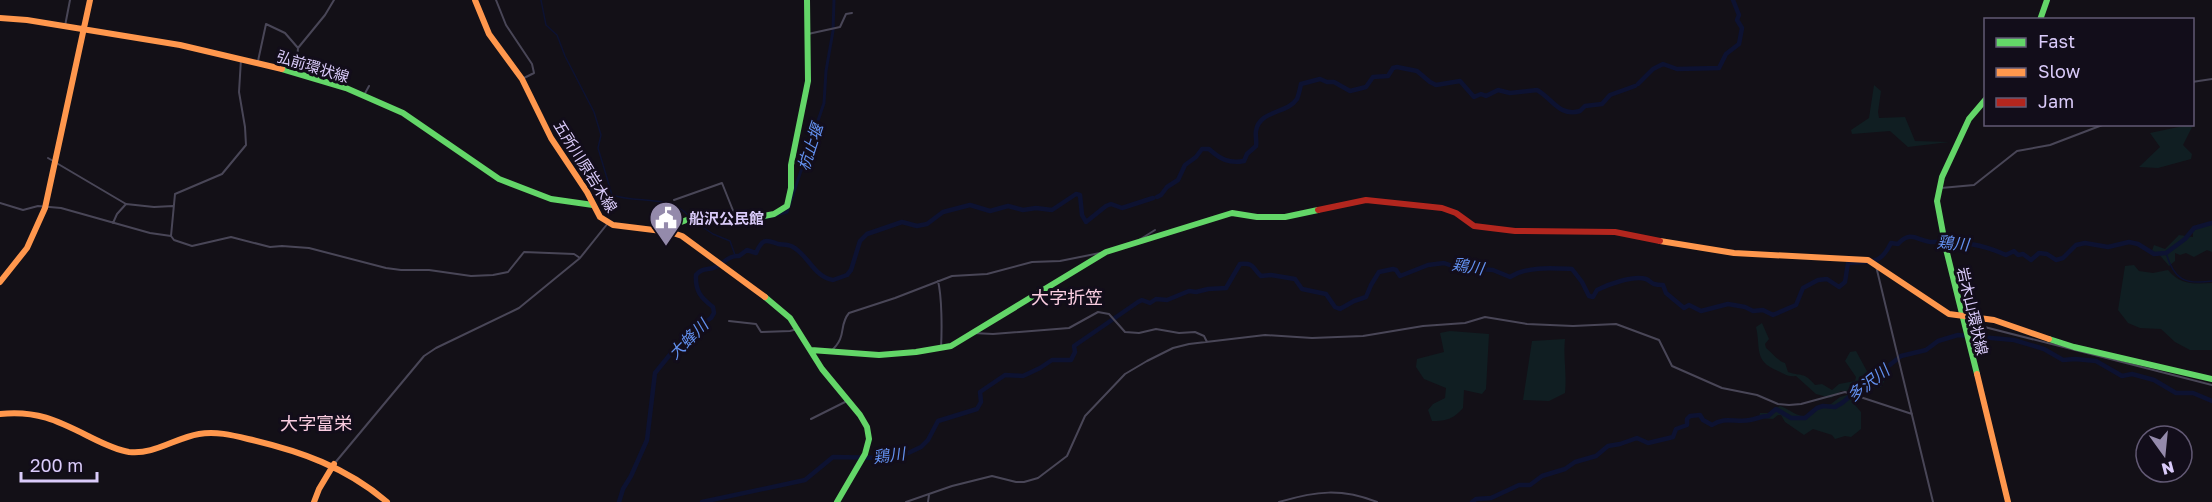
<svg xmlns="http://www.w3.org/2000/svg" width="2212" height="502" viewBox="0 0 2212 502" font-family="'Golos Text','Noto Sans JP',sans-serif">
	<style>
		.green { fill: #101e22 }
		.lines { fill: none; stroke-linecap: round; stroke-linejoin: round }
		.stream { stroke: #0d1231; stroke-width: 1.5 }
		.canal { stroke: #0d1231; stroke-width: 3 }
		.river { stroke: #0d1231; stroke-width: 4.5 }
		.street { stroke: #494657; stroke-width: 2 }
		.fast { stroke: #63d668; stroke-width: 6 }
		.slow { stroke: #ff974d; stroke-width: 6 }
		.jam { stroke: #b3261e; stroke-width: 6 }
		.labels { text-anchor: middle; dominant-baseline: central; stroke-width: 6; stroke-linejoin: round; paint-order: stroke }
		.street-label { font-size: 15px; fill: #dacbfa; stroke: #120d1a }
		.poi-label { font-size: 15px; font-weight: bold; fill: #dacbfa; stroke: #120d1a; text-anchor: start }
		.water-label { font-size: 16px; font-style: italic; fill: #6391f0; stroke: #120d1a }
		.quarter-label { font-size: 18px; fill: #facde0; stroke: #120d1a }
	</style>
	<rect width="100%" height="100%" fill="#131017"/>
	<path class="green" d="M1874 85 1881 91 1878 112 1879 118 1905 117 1915 141 1949 142 1908 147 1890 131 1852 134 1851 130 1869 118Z
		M2188 125 2192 127 2183 145 2192 154 2191 159 2158 168 2139 167 2160 147 2150 133Z
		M2212 224V252L2207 250 2194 257 2186 253 2180 255 2175 253V261L2169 266 2158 253 2152 251 2154 245 2165 249 2179 235 2193 237V231L2199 227Z
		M2134 265 2139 271 2153 273 2168 270C2180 285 2194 284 2212 283V350H2190L2175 342 2161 329 2140 328 2128 323 2118 310 2125 266Z
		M1762 323 1769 339 1765 344 1766 348C1773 353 1776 360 1785 363L1788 372C1802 377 1803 371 1815 385L1822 384 1832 390 1839 384 1855 381 1856 377 1845 361 1850 352 1856 351 1869 375 1880 367 1885 366V380L1881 387 1863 389 1858 392 1841 391 1831 398 1816 394 1796 376C1787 377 1785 374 1778 371 1753 361 1761 347 1756 327Z
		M1450 331 1489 334 1486 389 1482 394 1464 390 1463 408C1453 419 1447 421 1432 421L1428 410 1433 404 1445 398 1446 388 1424 379 1416 367 1417 359 1444 352 1440 333Z
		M1565 339C1563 357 1567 374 1565 393L1549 401 1523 400 1532 341Z
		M1847 395 1854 397 1855 405 1861 412V429L1851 437 1845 436 1835 439 1832 435 1813 429 1804 435 1785 422 1781 415H1778L1773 419 1759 418 1760 413H1768L1780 406C1790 409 1793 415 1804 416L1819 405 1831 404 1840 397Z"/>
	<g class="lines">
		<path class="stream" d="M541 0 546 25 557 35 565 56 594 112 601 135 598 148 612 195C639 204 668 194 689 216
			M692 220 713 234 730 241 735 255
			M2166 253C2174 280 2185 285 2212 281"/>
		<path class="canal" d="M725 218C747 224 766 218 787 212L824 103 826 71 833 31 834 0"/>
		<path class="river" d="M1638 84 1653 69 1663 64 1677 69 1719 68 1726 54 1739 44 1742 28 1737 20 1739 15 1733 0
			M1157 197 1161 195 1167 187 1178 180 1185 165 1196 157 1202 149H1209C1220 159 1229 164 1244 161L1247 154 1256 146C1257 141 1255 136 1256 131 1259 110 1287 114 1297 99 1299 94 1300 89 1301 84L1320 79 1327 82H1334L1350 91 1366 87 1373 77 1388 76 1393 68 1397 67 1417 71 1430 82 1436 85 1460 81 1474 97 1481 94 1486 96 1498 90 1510 93 1537 90C1553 99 1559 117 1580 111L1585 106 1602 104 1610 95 1635 86
			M619 502 623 489 631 476 647 440 655 373 677 346 685 342 691 332 711 318 714 313 713 307C701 298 695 291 696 275 702 268 706 270 713 268 723 265 728 255 739 256L747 250 756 253C762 239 765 239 778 244 783 245 788 244 793 247 809 256 814 277 833 280L847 275 851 270 860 241 867 234 902 222 917 226 927 224 943 212 970 205 990 211 1008 206 1023 210 1036 208 1052 210 1076 194 1080 195 1082 215 1086 222 1106 206 1111 204 1122 208 1153 198
			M702 502 805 480 833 457 890 458 906 454 921 447 928 440 938 421 977 409 981 402 980 392 1005 375 1023 376 1040 368 1052 360H1071L1075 352 1074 346 1138 302 1142 300 1150 303 1156 299 1167 300 1189 291 1196 292 1208 289 1226 288 1240 264C1254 262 1253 269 1261 276L1271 275 1295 279 1302 289 1326 294 1335 307 1340 309 1354 301 1366 297 1371 285 1379 272 1393 269 1396 270 1400 276 1428 265 1444 263 1458 268 1470 266 1480 269 1493 270 1510 277C1527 266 1552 268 1572 269L1582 282 1589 296 1593 297 1597 290C1609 284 1634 275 1646 279 1649 280 1651 283 1654 284 1657 285 1660 285 1663 285L1666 293 1684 308 1689 305 1701 311 1728 304 1745 307 1753 311 1763 310 1773 315 1796 305 1803 288 1818 280 1827 279 1839 287 1845 282 1848 263C1871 260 1879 267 1891 243L1898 244C1912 229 1918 242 1933 242 1960 241 1982 244 2006 255L2014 251 2018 255 2023 254 2031 260 2039 253 2047 254 2056 260 2063 258 2076 245 2085 243 2108 247 2129 242 2138 244 2154 254 2166 253 2185 239 2194 228 2212 223
			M1472 502 1476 499 1491 498 1519 485H1530L1542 476 1565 469 1575 462 1596 456 1608 446 1620 444 1637 438 1648 443 1669 438 1673 437 1676 429 1687 425V419L1690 416 1700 415 1703 420 1712 425C1725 416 1736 423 1750 420 1757 419 1761 416 1768 416L1776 409 1791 418H1805L1817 408 1823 406 1835 407 1842 403 1859 389 1871 384 1881 372 1901 356 1926 350 1938 341 1958 335 2014 340 2044 349 2063 360 2075 359 2096 361 2122 376 2132 374 2154 380 2176 393H2193L2212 401"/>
		<path class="street" d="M496 0 506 25 532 64 534 73 522 79
			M65 26 70 0
			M808 34 840 27 846 14 852 13
			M258 61 266 24 285 33 298 48
			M296 73 298 48 325 15 334 0
			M2192 82 2212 79
			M363 97 369 86
			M48 158 126 204 154 207 173 206
			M1941 188 1974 185 2017 151 2050 145 2105 124
			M674 200 722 183 736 218
			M0 203 23 210 38 206 61 208 150 233 171 236 174 240 192 246 231 237 270 247 282 246 309 248 386 268 401 270H429L471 276 493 275 508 272 524 252 574 254 580 258
			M113 223 117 214 126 204
			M171 236 175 194 222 174 246 145 245 127 239 92 241 59
			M1139 240 1155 230
			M1876 266 1933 502
			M938 281C942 297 942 330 941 348
			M729 321 756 324 761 332 790 331 797 329
			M1965 322 2212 385
			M973 333 993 334 1069 328 1098 312 1109 314 1125 332 1139 333 1156 329 1179 333 1195 332 1204 336 1207 342
			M831 351C848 336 838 326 849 313L895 298 952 276 987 274 1032 262 1060 261 1105 252
			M811 419 847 401
			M334 464 424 356 436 348 519 308 580 258 608 223
			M906 502 952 486 992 476 1016 482H1024L1038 478 1067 456 1085 416 1125 374 1147 361 1173 348 1189 344 1265 335 1312 338 1363 336 1423 326 1465 323 1485 317 1527 324 1573 326 1616 324 1659 340 1672 366 1722 388 1757 395 1778 404 1789 405 1801 404 1845 392 1912 414
			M928 502 929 495
			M1279 502C1316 491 1341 488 1377 502"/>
		<path class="fast" d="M2040 20 2047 0
			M282 69 346 88 403 113 499 179 551 199 593 205
			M658 230 704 214 749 219 774 214 787 206 791 188V165L808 81 807 0
			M765 297 790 318 822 369 860 415 867 427 869 439 865 454 837 502
			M2049 339 2074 347 2212 379
			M811 350 879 355 916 352 951 346 1106 252 1232 213 1257 217H1285L1318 210
			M1977 374 1946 249 1937 201 1942 177 1969 119 1986 99"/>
		<path class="slow" d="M475 0 489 34 522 79 551 138 587 192 600 217 613 225 670 232 682 236 765 297
			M0 18 27 20 180 45 282 69
			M1660 241 1734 253 1868 260 1949 314 1994 320 2049 339
			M0 282 27 248 45 208 90 0
			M1977 374 2008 502
			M0 414C37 410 58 421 90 437 102 443 116 450 129 452 154 455 175 438 199 434 215 431 232 435 248 439 300 451 346 467 387 502
			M314 502 319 489 334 464"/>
		<path class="jam" d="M1318 210 1366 200 1442 208 1456 213 1474 226 1515 231 1615 232 1660 241"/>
	</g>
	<defs>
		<g id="civic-pin" transform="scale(1.725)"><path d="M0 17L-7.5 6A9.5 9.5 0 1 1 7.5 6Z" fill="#948aab" stroke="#120d1a"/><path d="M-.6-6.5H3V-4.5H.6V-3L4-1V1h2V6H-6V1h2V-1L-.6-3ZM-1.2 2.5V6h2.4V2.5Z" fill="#fff"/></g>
	</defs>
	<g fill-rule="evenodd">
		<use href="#civic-pin" x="666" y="218"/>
	</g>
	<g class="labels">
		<g class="street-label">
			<text transform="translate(313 66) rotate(17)">弘前環状線</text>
			<text transform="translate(586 166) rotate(58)">五所川原岩木線</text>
			<text transform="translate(1973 311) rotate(77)">岩木山環状線</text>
		</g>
		<g class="poi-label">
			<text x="689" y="218">船沢公民館</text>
		</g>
		<g class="water-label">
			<text transform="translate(810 147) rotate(-72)">杭止堰</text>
			<text transform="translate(1953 243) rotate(5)">鶏川</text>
			<text transform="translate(1468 266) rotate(9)">鶏川</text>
			<text transform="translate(688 339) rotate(-45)">大蜂川</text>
			<text transform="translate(1868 383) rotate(-38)">多沢川</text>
			<text transform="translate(889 455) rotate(-7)">鶏川</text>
		</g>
		<g class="quarter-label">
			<text x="1067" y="297">大字折笠</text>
			<text x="316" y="423">大字富栄</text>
		</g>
	</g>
	<rect x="1984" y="18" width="210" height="108" fill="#120d1a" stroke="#625974" stroke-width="1.5"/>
	<rect x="1996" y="38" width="30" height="9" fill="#63d668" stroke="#625974" stroke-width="1.5"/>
	<text x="2038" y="48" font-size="18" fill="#dacbfa">Fast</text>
	<rect x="1996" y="68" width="30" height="9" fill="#ff974d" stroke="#625974" stroke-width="1.5"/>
	<text x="2038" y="78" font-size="18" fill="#dacbfa">Slow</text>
	<rect x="1996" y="98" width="30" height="9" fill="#b3261e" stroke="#625974" stroke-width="1.5"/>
	<text x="2038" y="108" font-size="18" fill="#dacbfa">Jam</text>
	<g transform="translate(2164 454) rotate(165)"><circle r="28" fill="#120d1a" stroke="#625974" stroke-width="1.5"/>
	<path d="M0-4.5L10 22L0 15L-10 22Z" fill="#948aab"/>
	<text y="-9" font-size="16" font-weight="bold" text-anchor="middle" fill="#dacbfa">N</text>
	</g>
	<path d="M21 472v9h76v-9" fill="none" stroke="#dacbfa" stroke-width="3"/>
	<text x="30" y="472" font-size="18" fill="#dacbfa" stroke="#120d1a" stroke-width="4.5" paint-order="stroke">200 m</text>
</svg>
